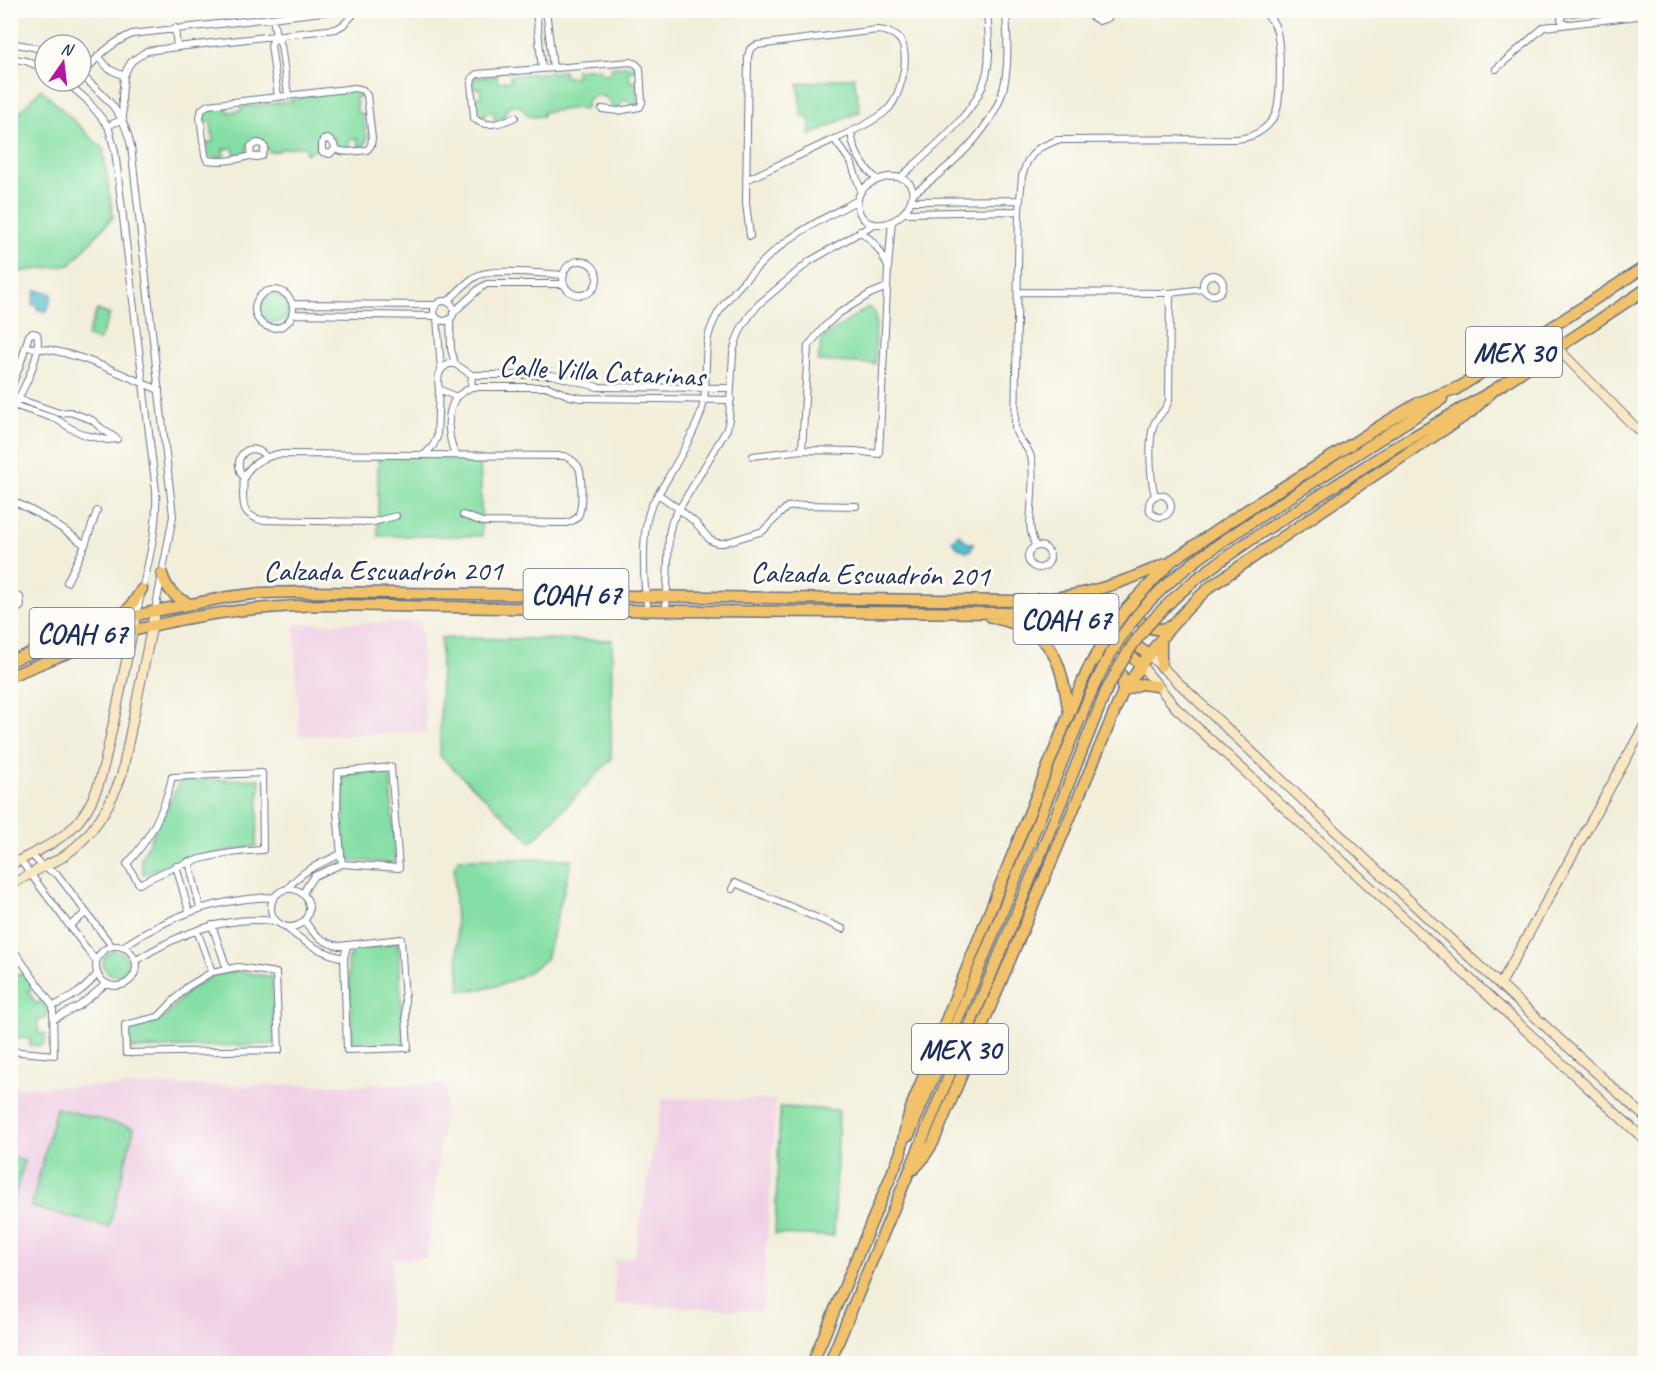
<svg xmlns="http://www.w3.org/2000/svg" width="1656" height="1374" viewBox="0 0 1656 1374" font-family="Caveat,sans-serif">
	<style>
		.built { fill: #f0d0e5 }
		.green { fill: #85dfa4; stroke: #508781; stroke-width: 1.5 }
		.water { fill: #55c1ce; stroke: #387896; stroke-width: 1.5 }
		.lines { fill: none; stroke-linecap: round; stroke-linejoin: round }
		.street-casing { stroke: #667289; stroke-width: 8 }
		.secondary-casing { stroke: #667289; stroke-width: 11 }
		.primary-casing { stroke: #667289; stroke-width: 13 }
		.street { stroke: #fff; stroke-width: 6 }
		.secondary { stroke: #fae7c3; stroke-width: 9 }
		.primary { stroke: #f2c26a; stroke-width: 10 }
		.primary-bridge-casing { stroke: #667289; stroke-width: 13; stroke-linecap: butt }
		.primary-bridge { stroke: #f2c26a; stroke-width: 10 }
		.labels { text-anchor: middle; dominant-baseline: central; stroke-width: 6; stroke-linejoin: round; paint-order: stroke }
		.shield { fill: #fdfcf7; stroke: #5f6c8c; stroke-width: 1.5 }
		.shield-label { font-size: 28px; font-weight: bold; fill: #1b2f5e }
		.street-label { font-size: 30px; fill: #1b2f5e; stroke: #fdfcf7 }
	</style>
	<rect width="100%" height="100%" fill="#fdfcf7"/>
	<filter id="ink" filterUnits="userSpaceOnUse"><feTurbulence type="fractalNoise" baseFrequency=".0167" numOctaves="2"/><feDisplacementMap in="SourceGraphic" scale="12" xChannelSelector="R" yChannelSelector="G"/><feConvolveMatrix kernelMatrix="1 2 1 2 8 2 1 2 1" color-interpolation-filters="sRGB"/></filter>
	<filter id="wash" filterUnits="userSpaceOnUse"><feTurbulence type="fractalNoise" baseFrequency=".008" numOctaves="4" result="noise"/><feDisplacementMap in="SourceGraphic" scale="24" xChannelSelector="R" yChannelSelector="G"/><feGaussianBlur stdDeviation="1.35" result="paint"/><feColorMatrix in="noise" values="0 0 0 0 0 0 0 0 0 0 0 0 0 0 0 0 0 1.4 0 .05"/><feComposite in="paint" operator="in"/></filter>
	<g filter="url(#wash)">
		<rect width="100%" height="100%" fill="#f2eeda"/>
		<path class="built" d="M420 622 426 733 299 736 294 624Z
			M448 1084 426 1258 393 1259 387 1363 11 1364V1087Z
			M662 1098 776 1100 762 1311 614 1304V1260L634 1258Z"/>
		<path class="green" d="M633 65 636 70 629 72 630 82H636L638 99 636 104 631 105 629 100 621 101 620 108 615 109 612 107 607 98 599 95 589 98 586 105V108L581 110 580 108 543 112V116C524 118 531 117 520 106 508 103 505 110 503 120L495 121 493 112 484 113 485 119 477 118 475 98 481 96 480 88 474 89 473 82 476 78 497 76 498 82 510 81V76L564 71 565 77 577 76 576 70 599 68 601 74 612 73 611 67Z
			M854 77 860 111 809 136 810 123 808 118 802 117 798 84Z
			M41 89 103 149 113 217 70 265 11 273V122Z
			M357 90 361 92V97H356L357 113H362L367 139 365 145 358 147V139H349V147L339 148 333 137 327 135 318 141 317 149 306 154 305 146 280 149 279 151 269 152C266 143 265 140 256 139L248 145 244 156 239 157 235 154 233 148 223 149 224 156C220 158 212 159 208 156L207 143 213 142 211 122H204L203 113 205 110 227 107 228 112 241 111V107L286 102 303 96Z
			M260 309a14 14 0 1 1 28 0a14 14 0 1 1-28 0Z
			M868 307 873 311 876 315 875 364 818 361 822 339Z
			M97 310 110 315 99 341 87 336Z
			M378 455 480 457 482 536H378Z
			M441 638 612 640 611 759 532 842 440 756Z
			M390 771 395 863 345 860 343 774Z
			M260 779 256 846 191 857 143 874 141 859 180 781Z
			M459 859H572L546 959C521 980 492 991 460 990L455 905 454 868Z
			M398 943 404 1046 353 1045 348 961 354 949Z
			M103 963a12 12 0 1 1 24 0a12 12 0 1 1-24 0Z
			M11 966 18 976 24 972 33 984 34 987 28 991 36 1004 44 1000C46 1005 44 1010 48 1015L45 1019 38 1020V1033L46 1034 45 1042 41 1046 30 1045V1039L17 1037 14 1045H11Z
			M237 971 272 977 274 1044 130 1049 129 1029 162 1020 189 990 213 976Z
			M780 1107 839 1110 834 1236 775 1234Z
			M56 1108 134 1128 109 1227 31 1207Z
			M11 1157 24 1161 11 1211 10 1157Z"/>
		<path class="water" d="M36 290 52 294 47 312 37 309 38 306 32 305Z
			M959 534 968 543H973C973 551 967 554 961 548L959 549 952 541Z"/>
	</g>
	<g filter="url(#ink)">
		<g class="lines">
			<g class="street-casing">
				<path id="street" d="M536 10 542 69
					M546 10 553 68
					M1089 10 1091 16 1099 21 1108 18 1112 10
					M358 12 382 10
					M273 19 276 35 281 45 288 95
					M1563 24 1561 19 1563 14 1594 10
					M175 28 177 47
					M276 35 271 45 278 97
					M10 43 33 47 45 52
					M98 56 109 69 124 76
					M10 58 26 61 45 69
					M1496 69 1544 27 1646 15
					M81 75C106 97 124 112 131 146L173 516 155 611
					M81 78C94 58 109 44 132 34L340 10
					M65 81 87 100 108 126 115 151 156 491C158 534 145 575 136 616
					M515 117C503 123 484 129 474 118L471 83 473 77 477 74 631 62 636 64 640 68 642 103 640 107 618 111 602 109
					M108 126 123 119 122 97 124 76 128 67 132 61 147 51 177 47 336 29 343 25 352 16
					M851 132C853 152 862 166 877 179
					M834 139 851 162 861 191
					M250 156 256 157 262 156 265 148 262 144 257 143 251 146 250 156C237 160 220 162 207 160L205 155 200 117 202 109 208 105 355 88 363 90 367 95 372 138 371 145 367 150C356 151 345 154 335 149L334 144 328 139 323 140 322 143V152L330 154 335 149
					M887 177C933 173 909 229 874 224 858 221 853 202 862 190 868 183 878 179 887 177Z
					M901 177C931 149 979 113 987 71 991 52 988 30 987 10
					M746 180C774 167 802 154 830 141 847 134 878 121 890 107 900 94 907 66 904 50 902 36 890 31 877 30L757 45 750 49 748 57 746 203 750 236
					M913 194C950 167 997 128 1005 81 1009 58 1007 33 1006 10
					M912 201 1020 200
					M903 213 1019 211
					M860 231C873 241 881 250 887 265
					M563 278a17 17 0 1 1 34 0a17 17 0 1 1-34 0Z
					M1203 285a10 10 0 1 1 20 0a10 10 0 1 1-20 0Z
					M255 309a19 19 0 1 1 38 0a19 19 0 1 1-38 0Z
					M1018 292 1170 293 1203 289
					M434 311a10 10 0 1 1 20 0a10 10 0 1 1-20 0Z
					M447 302C456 294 465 283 475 277 489 267 545 274 564 275
					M292 304 436 305
					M453 313 480 288 487 284H564
					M292 314 435 316
					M437 318 441 370
					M450 319 451 349 455 364
					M25 347C70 348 118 373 159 390
					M449 364H455L472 375 471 387 456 397 439 389C437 378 438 369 449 364Z
					M472 375H552L598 387 731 388
					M471 387H548L570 396 581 398 731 400
					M10 390 20 365 29 335 32 333 37 334C43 354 21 395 10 413
					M10 396 59 413 70 412 92 420 101 428 117 439
					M10 404 56 419 70 428 85 435 108 440 117 439
					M802 450 808 346 824 327 838 314 870 294 887 287
					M425 454 433 446 437 437 439 389
					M455 455C448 435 445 416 456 397
					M753 456 802 450 855 451 879 454 888 268 892 221
					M244 478C229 459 250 438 265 456
					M658 494 679 509 696 523 710 540 717 543H724L763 531 787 507 805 505 856 506
					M1149 506a11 11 0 1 1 22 0a11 11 0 1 1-22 0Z
					M1155 495C1150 480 1148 439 1154 424 1158 415 1167 410 1169 400L1170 293
					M10 500C38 512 61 527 85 545
					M396 516 373 522 261 520C244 515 243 508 243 492 244 488 243 481 244 478 249 464 265 457 278 454L565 456C571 459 576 462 579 468 582 476 583 508 578 516 575 520 571 522 566 523L483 522 463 515
					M1035 546 1031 532 1030 523C1031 507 1035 471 1031 457 1028 445 1017 441 1015 428L1019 211 1022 176 1027 162 1032 155 1039 148 1057 140 1235 139C1251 138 1265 132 1274 117 1282 104 1281 43 1276 29 1274 21 1268 16 1262 10
					M1028 557a11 11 0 1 1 22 0a11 11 0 1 1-22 0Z
					M67 582 85 545 97 511
					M10 593 20 597 21 606 19 608 13 609 10 607
					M648 610C643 585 641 530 651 507 655 498 660 491 665 483 676 464 688 444 697 423 710 396 703 367 708 338 713 315 728 298 744 281 757 267 771 253 787 241 809 225 834 213 858 200
					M666 611 669 534 672 521 727 429 729 419 733 353 736 341 742 327 750 315 759 304 810 261 874 224
					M262 773 263 850C217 852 180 862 139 884L127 864C149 840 165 809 172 777Z
					M31 854 43 867 57 874 111 945
					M20 860 96 961
					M189 861 200 908
					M176 866 189 912
					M271 908a19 19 0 1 1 38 0a19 19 0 1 1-38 0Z
					M287 889C304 869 317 865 341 854
					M732 889 735 883 843 929
					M303 894 307 886 314 876 342 864 399 868 391 767 338 772 337 813 342 864
					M305 921C313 935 324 943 339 946L401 939 408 1048 347 1050 344 958 347 946
					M212 925 227 969
					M69 926 86 913
					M287 928C304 943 321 953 344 958
					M197 930 212 972
					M10 945 53 1006 54 1055 10 1051
					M96 966a20 20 0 1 1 40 0a20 20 0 1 1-40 0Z
					M122 947C171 915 215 899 274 897
					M135 961C178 934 224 915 275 921
					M238 967 276 973 279 1050 126 1053 125 1025 158 1017 187 987 212 972Z
					M53 1006C71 998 85 990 97 974
					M54 1019 79 1006 106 984"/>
			</g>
			<g class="secondary-casing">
				<path id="secondary" d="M1557 348 1635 427 1646 435
					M1149 655 1464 952 1646 1118
					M1141 665 1176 708 1201 731 1646 1141
					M10 865C31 854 53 845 70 830 99 804 104 765 112 729 121 692 127 654 136 616
					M10 885C21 879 32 873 43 867 50 863 57 861 64 856 92 837 111 805 122 774L155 611
					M1500 985 1646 723"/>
			</g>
			<g class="primary-casing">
				<path id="primary" d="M1455 390 1646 266
					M1261 516 1442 399
					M1264 531 1392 449 1494 390 1646 289
					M162 574C167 590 175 598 190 604
					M1039 599C1083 597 1125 582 1165 564
					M1136 610C1139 628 1156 633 1171 626
					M991 617C1003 620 1016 623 1027 629 1060 645 1064 682 1069 714
					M119 619 131 606 142 589
					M1161 640V666
					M10 661 92 629 117 620 155 611 228 597 261 593 310 592 1021 601C1039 604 1058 606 1076 612 1103 621 1126 638 1149 655
					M10 676C43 663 76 648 109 638 181 615 255 606 330 605L678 611 1039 613C1083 619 1109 636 1141 665
					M1125 690 1141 684 1157 686
					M1124 691C1148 653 1177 616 1211 586L1364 482 1471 412 1494 390
					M909 1135C940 1062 971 989 1001 915 1032 839 1061 761 1094 686
					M900 1156 906 1125 912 1105 1077 694 1090 665 1112 629 1128 607 1173 560 1250 508 1388 421 1418 403 1459 387
					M914 1169 922 1160 933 1143 1122 694C1126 675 1119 664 1100 662
					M812 1364 901 1152
					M829 1364 1013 922 1106 691"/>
			</g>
			<use href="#street" class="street"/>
			<use href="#secondary" class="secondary"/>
			<use href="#primary" class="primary"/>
			<g class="primary-bridge-casing">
				<path id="primary-bridge" d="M1094 686C1106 661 1120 636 1138 614 1172 574 1217 545 1261 516
					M1106 691C1115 674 1124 658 1134 643 1168 595 1217 563 1264 531"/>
			</g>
			<use href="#primary-bridge" class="primary-bridge"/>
		</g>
	</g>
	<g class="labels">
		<g class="shield">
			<rect x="1466" y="327" width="96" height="50" rx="4.5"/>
			<rect x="523.5" y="569" width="105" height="50" rx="4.5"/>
			<rect x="1013.5" y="594" width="105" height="50" rx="4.5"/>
			<rect x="29.5" y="608" width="105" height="50" rx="4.5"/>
			<rect x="912" y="1024" width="96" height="50" rx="4.5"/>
		</g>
		<g class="shield-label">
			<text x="1514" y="352">MEX 30</text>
			<text x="576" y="594">COAH 67</text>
			<text x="1066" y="619">COAH 67</text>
			<text x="82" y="633">COAH 67</text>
			<text x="960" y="1049">MEX 30</text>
		</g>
		<g class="street-label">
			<text transform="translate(602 371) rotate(3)">Calle Villa Catarinas</text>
			<text x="383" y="570">Calzada Escuadrón 201</text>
			<text transform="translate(870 574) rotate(1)">Calzada Escuadrón 201</text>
		</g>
	</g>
	<rect width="1656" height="1374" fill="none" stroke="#fdfcf7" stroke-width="36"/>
	<g transform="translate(63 63) rotate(14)"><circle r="28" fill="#fdfcf7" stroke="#a3aaba" stroke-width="1.5"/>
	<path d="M0-4.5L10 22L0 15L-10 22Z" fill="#b5179e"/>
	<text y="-9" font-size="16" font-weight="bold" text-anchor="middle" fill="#1b2f5e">N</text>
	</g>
</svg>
